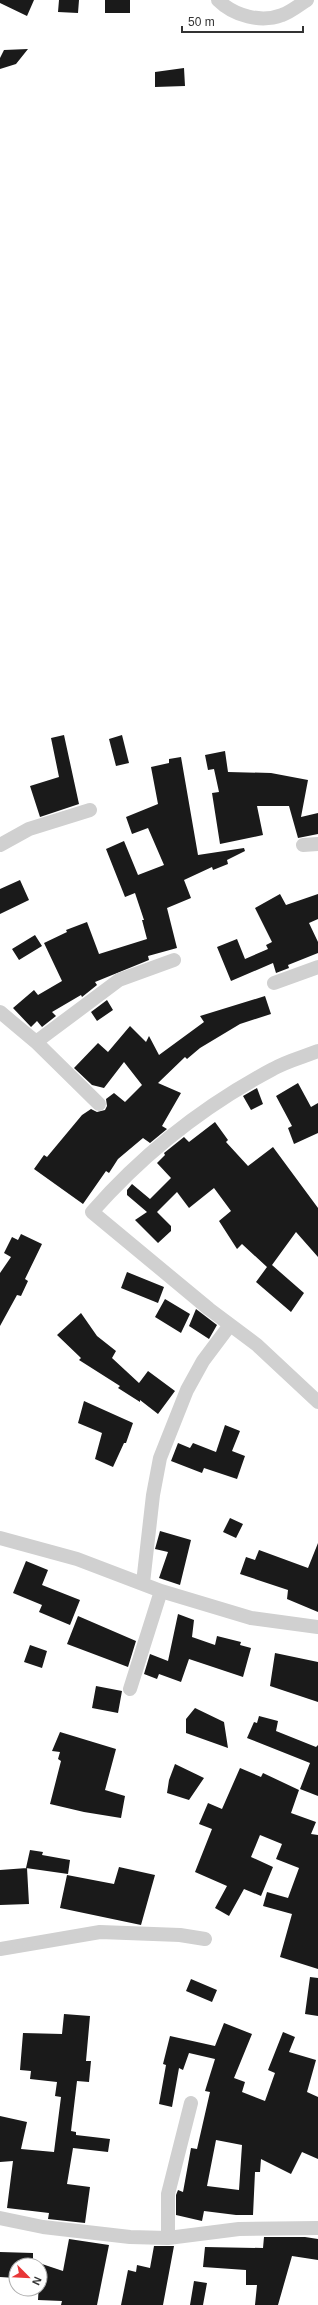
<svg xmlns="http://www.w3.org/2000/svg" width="318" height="2305" viewBox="0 0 318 2305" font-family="Helvetica,sans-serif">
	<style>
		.building { fill: #1a1a1a; fill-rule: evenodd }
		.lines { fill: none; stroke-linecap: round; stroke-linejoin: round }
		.street { stroke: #d0d0d0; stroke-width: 14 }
	</style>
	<rect width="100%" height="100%" fill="#fff"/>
	<path class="building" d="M0 0H34L27 16 0 3Z
		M59 0H79L78 13 58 12Z
		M105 0H130V13H105Z
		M28 49 16 64 0 69V58L4 50Z
		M184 68 185 86 155 87V72Z
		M64 735 79 804 40 817 30 786 59 777 51 738Z
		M122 735 129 763 116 766 109 739Z
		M225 751 228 772 271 773 308 780 301 817 318 813V834L298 838 289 806H257L263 835 220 844 212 793 219 792 214 769 208 770 205 755Z
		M181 757 198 855 244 848 245 851 227 860 228 864 213 870 212 867 184 880 191 898 167 908 177 948 148 956 149 960 95 982 97 985 82 997 81 995 52 1012 56 1016 42 1027 37 1021 31 1027 13 1008 34 990 38 995 62 981 44 943 67 932 66 930 87 922 99 954 147 939 142 920H144L135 893 125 897 106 849 124 841 138 875 164 865 148 828 132 834 126 817 158 804 151 767 169 763V759Z
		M20 880 29 900 0 914V889Z
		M280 894 286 905 318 894V919L309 923 318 942V953L288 965 289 968 276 973 273 963 231 981 217 947 237 939 245 959 268 949 266 945 272 942 255 908Z
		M35 935 42 946 19 960 12 949Z
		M265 996 271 1014 240 1024 200 1048 187 1059 185 1057 158 1083 181 1093 162 1126 167 1129 150 1143 143 1138 118 1159 109 1173 106 1171 83 1204 34 1169 44 1155 47 1157 82 1115 91 1109 97 1112 105 1110 107 1106 106 1099 114 1093 125 1102 142 1085 124 1062 104 1088 92 1085 74 1068 98 1043 108 1052 130 1026 146 1042 149 1036 159 1055 204 1022 200 1016Z
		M107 1000 113 1010 97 1021 91 1012Z
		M298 1083 311 1107 318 1103V1133L294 1144 288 1128 292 1126 276 1096Z
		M257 1088 263 1104 251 1110 243 1096Z
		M215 1122 228 1140 226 1142 248 1166 273 1147 318 1208V1257L296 1232 272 1265 304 1293 291 1312 256 1282 267 1267 242 1244 237 1249 219 1221 231 1211 214 1188 189 1208 177 1192 157 1212 171 1226V1231L158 1243 135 1220 147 1212 127 1195V1190L132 1184 150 1199 171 1178 157 1163 165 1155 164 1153 184 1137 189 1142Z
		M21 1234 42 1244 25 1279 28 1281 21 1296 17 1295 0 1326V1273L11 1257 4 1253 12 1237 18 1240Z
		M127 1272 164 1287 158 1303 121 1288Z
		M165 1299 190 1314 181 1333 155 1317Z
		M196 1309 217 1325 209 1339 189 1326Z
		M81 1313 97 1336 116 1351 112 1358 139 1383 148 1371 175 1391 158 1414 140 1400V1402L118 1388 120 1386 79 1360 81 1358 57 1335Z
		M84 1401 133 1423 126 1443H124L113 1467 95 1459 102 1433 78 1423Z
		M225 1425 240 1431 232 1451 245 1456 237 1479 204 1468 202 1473 171 1461 178 1443 190 1448 193 1443 216 1452Z
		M230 1518 243 1524 236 1538 223 1532Z
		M160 1531 191 1540 180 1585 159 1578 168 1552 155 1549Z
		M318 1543V1612L287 1599 288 1590 240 1574 246 1557 255 1560 259 1550 308 1568Z
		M26 1561 48 1570 42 1585 80 1600 70 1625 39 1612 42 1605 13 1593Z
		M178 1614 194 1620 192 1637 215 1645 217 1636 241 1642 240 1645 251 1648 243 1677 189 1659 181 1682 159 1674 157 1679 144 1674 150 1654 168 1661Z
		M78 1616 136 1641 128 1667 67 1644Z
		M30 1645 47 1651 42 1668 24 1662Z
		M275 1653 318 1662V1702L270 1686Z
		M96 1686 122 1691 118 1713 92 1708Z
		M195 1708 224 1722 228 1748 186 1733V1719Z
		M259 1716 278 1721 276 1731 316 1747 318 1745V1796L300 1789 310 1763 247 1738 254 1722 257 1723Z
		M60 1732 116 1749 105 1790 125 1796 121 1818 84 1812 50 1804 61 1761 58 1759 60 1752 52 1751Z
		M175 1764 204 1778 189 1800 167 1793 169 1780Z
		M240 1768 261 1777 263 1773 299 1790 291 1813 316 1822 311 1834 318 1835V1969L280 1957 292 1914 263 1906 267 1892 288 1898 299 1868 276 1859 282 1844 260 1835 251 1857 273 1867 261 1896 244 1889 229 1916 215 1908 227 1886 195 1872 212 1829 199 1824 208 1803 222 1809Z
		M30 1850 43 1852 42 1855 70 1860 68 1874 26 1868Z
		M119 1867 155 1875 141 1925 60 1908 67 1875 114 1884Z
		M27 1868 29 1904 0 1905V1870Z
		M310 1977 318 1978V2016L305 2014Z
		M191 1979 217 1990 212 2002 186 1991Z
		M64 2014 90 2016 86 2061H91L89 2082 77 2081 71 2131 76 2132V2135L110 2139 108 2152 73 2148 67 2184 90 2187 85 2223 48 2219 49 2213 7 2208 13 2161 0 2162V2116L27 2122 21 2149 54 2152 61 2097 55 2096 57 2082 30 2079 31 2071 20 2070 23 2033 62 2034Z
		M224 2023 252 2034 234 2078 245 2082 242 2092 265 2101 275 2073 268 2070 283 2032 295 2037 289 2052 316 2060 307 2092 318 2097V2159L302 2152 291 2174 261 2159 260 2172H255L253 2215H236L204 2211 202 2221 176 2215V2195L178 2190 183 2192 191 2148 197 2149 210 2092 205 2091 215 2059 189 2053 183 2070 179 2068 172 2107 159 2104 166 2065 163 2064 170 2036 215 2046ZM216 2140 242 2145 239 2190 207 2186Z
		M264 2237H305L318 2239V2260L292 2256 278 2305H255L257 2285H246V2270L203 2267 205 2247 263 2248Z
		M69 2239 109 2245 97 2305H61L62 2301 38 2300 40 2265H16V2278L0 2277V2252L33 2253V2261L63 2271Z
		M154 2246H174L163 2305H121L128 2270 136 2272 137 2265 150 2268Z
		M194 2281 207 2283 203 2305H190Z"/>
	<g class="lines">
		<path class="street" d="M218 0C234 16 261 23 282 15 291 12 299 5 307 0
			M0 845 29 829 90 810
			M303 845 318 844
			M274 983 318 967
			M0 1012 36 1042 99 1104
			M36 1042 119 980 174 960
			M318 1051C303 1057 287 1061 273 1069 205 1105 142 1155 92 1212L209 1309 257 1345 318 1402
			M0 1538 77 1559 161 1591 251 1618 318 1627
			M143 1583 153 1495 160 1458 187 1390 203 1361 230 1325
			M130 1689 161 1591
			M0 1949 100 1932 180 1935 205 1939
			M0 2218 43 2227 130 2237 168 2238 239 2229 318 2228
			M168 2238V2194L191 2103"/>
	</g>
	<g transform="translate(28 2277) rotate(114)"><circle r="19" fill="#ffffff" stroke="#adadad"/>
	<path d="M0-3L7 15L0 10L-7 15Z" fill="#e83637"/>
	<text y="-6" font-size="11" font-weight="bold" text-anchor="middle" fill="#333333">N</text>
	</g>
	<path d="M182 26v6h121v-6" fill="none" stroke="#333333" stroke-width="2"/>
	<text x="188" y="26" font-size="12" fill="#333333" stroke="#ffffff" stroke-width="3" paint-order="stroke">50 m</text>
</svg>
